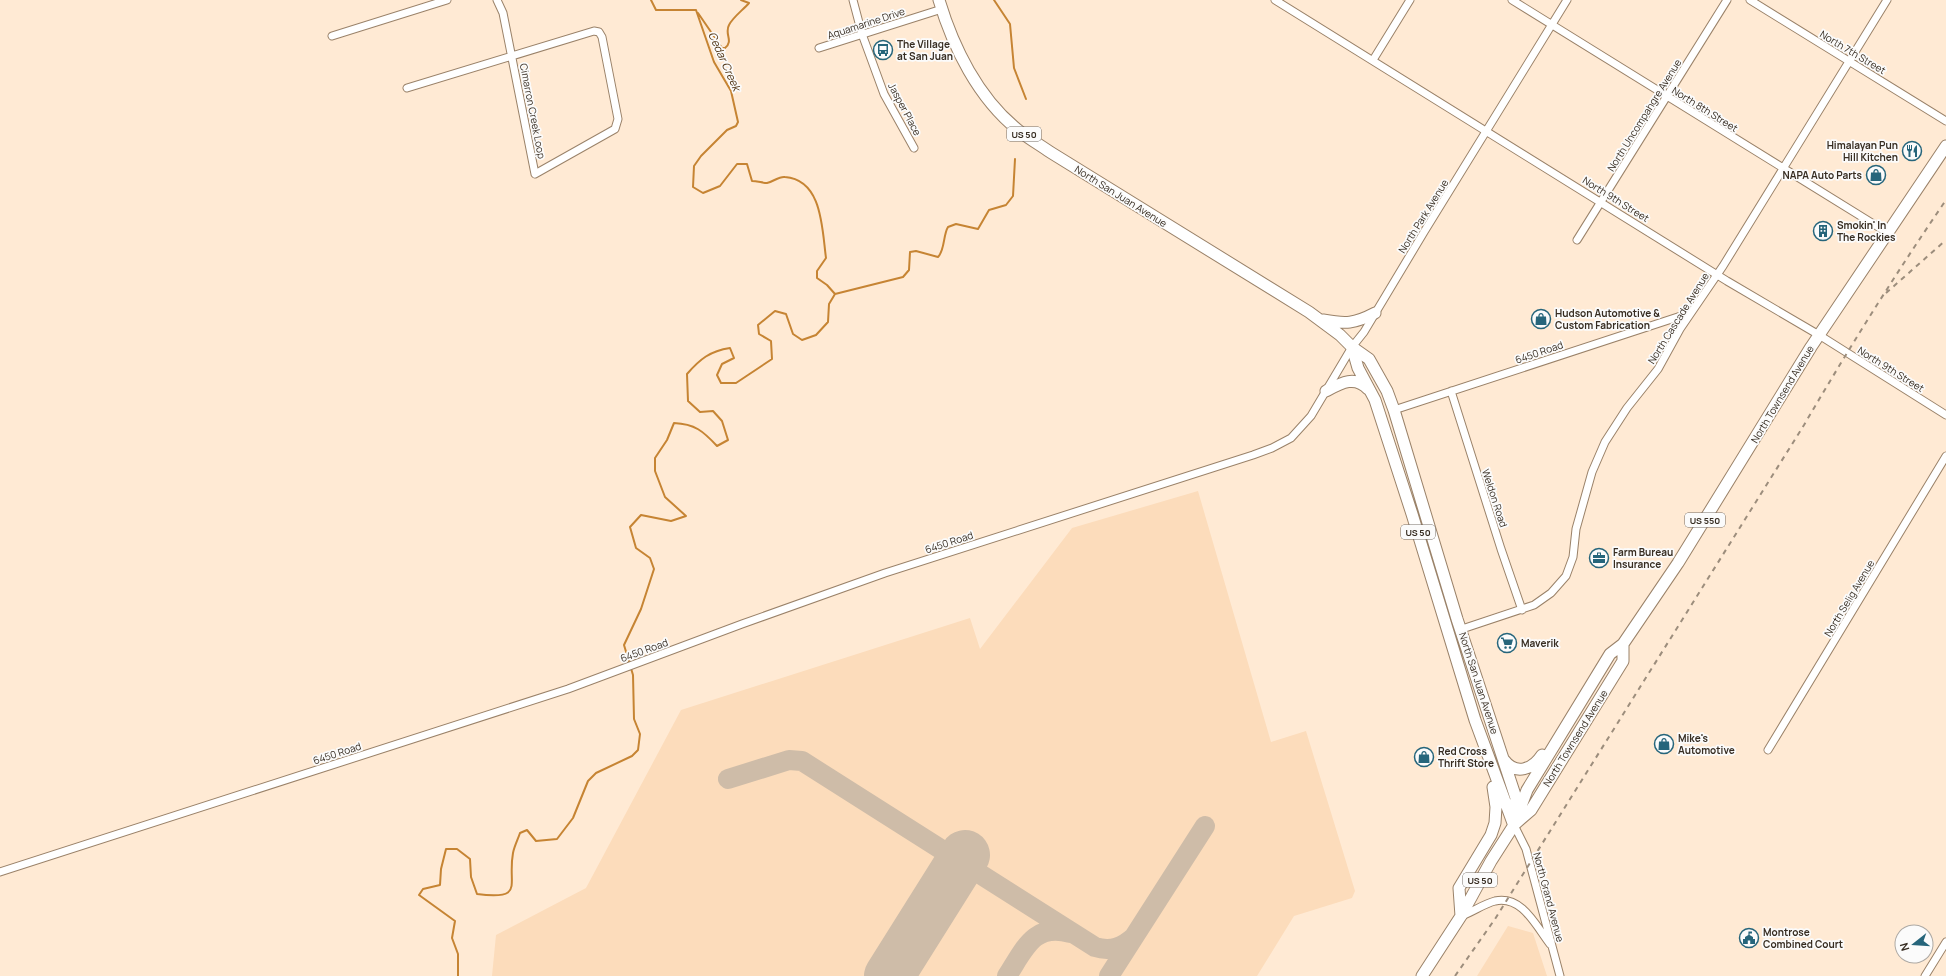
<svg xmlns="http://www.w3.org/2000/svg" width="1946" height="976" viewBox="0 0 1946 976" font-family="Manrope,sans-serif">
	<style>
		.built { fill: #fcdcbb }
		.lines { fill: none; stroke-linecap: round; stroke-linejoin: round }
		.stream { stroke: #c68433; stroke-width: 2 }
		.taxiway { stroke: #cebca8; stroke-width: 20 }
		.runway { stroke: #cebca8; stroke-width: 50 }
		.minor-casing { stroke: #9a8269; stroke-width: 9 }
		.highway-casing { stroke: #9a8269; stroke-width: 13 }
		.minor { stroke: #fff; stroke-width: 7 }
		.highway { stroke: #fff; stroke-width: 11 }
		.rail { stroke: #9c8d7c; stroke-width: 2; stroke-dasharray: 5 5; stroke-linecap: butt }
		.labels { text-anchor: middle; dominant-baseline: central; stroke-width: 3.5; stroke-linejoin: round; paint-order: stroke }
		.shield { fill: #fbfbfb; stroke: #726b63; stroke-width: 1 }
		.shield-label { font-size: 9px; font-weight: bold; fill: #372d22 }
		.street-label { font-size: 10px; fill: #372d22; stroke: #fbfbfb }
		.poi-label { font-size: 10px; font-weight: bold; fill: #372d22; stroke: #fbfbfb; text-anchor: start }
		.water-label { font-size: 11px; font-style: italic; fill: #4f3312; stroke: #fbfbfb }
	</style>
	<rect width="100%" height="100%" fill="#ffead4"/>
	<path class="built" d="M1198 491 1271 742 1306 731 1355 891 1352 898 1294 916 1257 976H492L496 935 586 888 681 710 970 618 980 649 1072 528Z
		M1508 926 1533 933 1547 976H1477Z"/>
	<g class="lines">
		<path class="stream" d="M651 0 656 10H696
			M994 0 1010 24 1014 68 1026 99
			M696 10 714 62 731 91 738 122 736 126 727 130 701 156 694 166 693 187 703 193 720 186 737 164H747L752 181C757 181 763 183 767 183 773 182 779 176 785 177 823 180 822 230 826 258L817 271V278L827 285 835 294
			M698 13 722 48H725C734 41 724 34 729 25 733 17 743 10 749 3L741 0
			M458 976V954L452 938 455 921 419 895 423 889 440 885 441 869 446 849H457L470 859 471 877 477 894C526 900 507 885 513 853 514 847 518 839 520 833L527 830 536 841 557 839 573 818 588 781 596 773 632 756 638 750 640 734 634 719 633 675 624 645 641 609 654 569 650 558 636 548 630 527 641 515 671 521 686 516 665 497 655 471V458L667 440 674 423C695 424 703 431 717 446L728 440 722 421 713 411 700 412 688 401 687 374C700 359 710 351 730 348L734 358 722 364 717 375 721 383H736L772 359 771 341 759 334 758 325 775 311 786 314 793 334 802 340 816 335 828 322 829 304 835 294 903 277 909 270 910 252 916 251 938 257C945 250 943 235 948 227L956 224 978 229 989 210 1006 205 1013 196 1015 159"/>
		<path class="taxiway" d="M728 779 789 760 802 761 1095 947C1111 952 1123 947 1134 937
			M1007 976C1024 950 1034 922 1070 933
			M1109 976 1205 826"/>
		<path class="runway" d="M889 976 965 855"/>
		<g class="minor-casing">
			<path id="minor" d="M853 0 862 34 884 94 914 148
				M1275 0 1727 281 1819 335 1946 415
				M1512 0 1888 233
				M1750 0 1946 121
				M332 36 447 0
				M819 48 942 9
				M1373 60 1410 0
				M407 88 594 31 599 32 602 37 618 119 615 129 535 174 503 13 497 0
				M1577 240 1727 0
				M1451 391 1501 549 1522 610
				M1394 410 1690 313
				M1462 629 1534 605 1551 593 1566 576 1573 557 1576 529 1592 472 1605 442 1627 408 1658 369 1680 329 1723 266 1887 0
				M1768 750 1946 456
				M1514 825 1526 849 1560 976
				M0 872 568 689 742 624 885 573 1253 455 1272 448 1291 438 1311 416 1352 347 1364 332 1424 232 1567 0
				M1461 916C1473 912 1483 904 1495 901 1522 895 1536 926 1550 944
				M1925 976 1946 942"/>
		</g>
		<g class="highway-casing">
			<path id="highway" d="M939 0C953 47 978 98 1018 130 1028 138 1040 145 1050 152L1309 312 1340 335 1352 347 1369 359 1387 391 1394 410 1457 619 1516 798 1514 825
				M1323 320C1346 324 1354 324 1375 313
				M1352 347 1358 368 1375 400 1412 514 1475 720 1513 823
				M1326 391C1341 383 1355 375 1368 389
				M1504 760C1516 776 1533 769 1542 755
				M1516 823 1531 810 1623 661V644
				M1461 916 1459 888 1491 835 1495 823 1496 807 1493 787
				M1422 976 1461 916 1491 861 1514 825 1527 790 1610 654 1623 644 1678 563 1811 347 1946 146"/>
		</g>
		<use href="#minor" class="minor"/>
		<use href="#highway" class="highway"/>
		<path class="rail" d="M1886 293 1946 240
			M1455 976 1495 919 1804 425C1849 348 1896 273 1946 200"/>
	</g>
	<defs>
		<g id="bus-ring" transform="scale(1)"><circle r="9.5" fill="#fbfbfb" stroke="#26657b" stroke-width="1.5"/><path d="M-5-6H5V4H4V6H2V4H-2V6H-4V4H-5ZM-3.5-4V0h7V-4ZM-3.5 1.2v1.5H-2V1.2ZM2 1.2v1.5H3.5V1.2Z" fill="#26657b"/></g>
		<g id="restaurant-ring" transform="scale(1)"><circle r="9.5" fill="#fbfbfb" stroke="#26657b" stroke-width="1.5"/><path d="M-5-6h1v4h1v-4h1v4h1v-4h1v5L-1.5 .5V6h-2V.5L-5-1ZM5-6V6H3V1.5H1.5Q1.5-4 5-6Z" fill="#26657b"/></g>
		<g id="shop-ring" transform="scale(1)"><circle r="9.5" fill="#fbfbfb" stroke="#26657b" stroke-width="1.5"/><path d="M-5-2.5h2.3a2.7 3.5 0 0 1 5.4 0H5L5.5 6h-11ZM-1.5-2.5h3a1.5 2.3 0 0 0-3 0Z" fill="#26657b"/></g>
		<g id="building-ring" transform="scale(1)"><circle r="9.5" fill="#fbfbfb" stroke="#26657b" stroke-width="1.5"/><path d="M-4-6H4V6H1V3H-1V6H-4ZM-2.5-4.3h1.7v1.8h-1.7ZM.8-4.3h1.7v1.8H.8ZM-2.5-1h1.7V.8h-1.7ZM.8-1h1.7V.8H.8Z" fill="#26657b"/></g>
		<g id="office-ring" transform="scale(1)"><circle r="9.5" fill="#fbfbfb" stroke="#26657b" stroke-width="1.5"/><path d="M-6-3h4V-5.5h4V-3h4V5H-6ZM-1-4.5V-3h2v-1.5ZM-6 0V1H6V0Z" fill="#26657b"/></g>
		<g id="supermarket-ring" transform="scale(1)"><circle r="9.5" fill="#fbfbfb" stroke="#26657b" stroke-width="1.5"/><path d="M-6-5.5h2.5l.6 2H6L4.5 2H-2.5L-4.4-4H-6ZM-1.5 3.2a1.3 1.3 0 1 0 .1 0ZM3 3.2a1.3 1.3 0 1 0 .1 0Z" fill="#26657b"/></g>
		<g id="civic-ring" transform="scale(1)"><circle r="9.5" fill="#fbfbfb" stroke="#26657b" stroke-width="1.5"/><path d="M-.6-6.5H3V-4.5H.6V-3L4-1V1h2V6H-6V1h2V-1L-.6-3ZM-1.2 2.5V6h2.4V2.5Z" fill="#26657b"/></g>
	</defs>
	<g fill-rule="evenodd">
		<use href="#bus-ring" x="883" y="50"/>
		<use href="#restaurant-ring" x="1912" y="151"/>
		<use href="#shop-ring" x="1876" y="175"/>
		<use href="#building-ring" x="1823" y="231"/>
		<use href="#shop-ring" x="1541" y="319"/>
		<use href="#office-ring" x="1599" y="558"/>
		<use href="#supermarket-ring" x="1507" y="643"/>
		<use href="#shop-ring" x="1664" y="744"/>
		<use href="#shop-ring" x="1424" y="757"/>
		<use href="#civic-ring" x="1749" y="938"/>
	</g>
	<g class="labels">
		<g class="shield">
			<rect x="1007" y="127" width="34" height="14" rx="3"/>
			<rect x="1685" y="513" width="40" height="14" rx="3"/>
			<rect x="1401" y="525" width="34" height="14" rx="3"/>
			<rect x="1463" y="873" width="34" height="14" rx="3"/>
		</g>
		<g class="shield-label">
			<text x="1024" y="134">US 50</text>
			<text x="1705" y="520">US 550</text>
			<text x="1418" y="532">US 50</text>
			<text x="1480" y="880">US 50</text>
		</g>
		<g class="street-label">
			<text transform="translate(866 23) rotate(-18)">Aquamarine Drive</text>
			<text transform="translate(1853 52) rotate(31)">North 7th Street</text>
			<text transform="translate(905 109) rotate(62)">Jasper Place</text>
			<text transform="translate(1705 109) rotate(32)">North 8th Street</text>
			<text transform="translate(533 111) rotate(79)">Cimarron Creek Loop</text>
			<text transform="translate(1644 115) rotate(-58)">North Uncompahgre Avenue</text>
			<text transform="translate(1121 196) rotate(32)">North San Juan Avenue</text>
			<text transform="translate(1616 199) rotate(32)">North 9th Street</text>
			<text transform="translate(1423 216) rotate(-58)">North Park Avenue</text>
			<text transform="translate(1678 318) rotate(-58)">North Cascade Avenue</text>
			<text transform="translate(1539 352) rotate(-19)">6450 Road</text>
			<text transform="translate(1891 369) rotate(32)">North 9th Street</text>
			<text transform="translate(1782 394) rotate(-59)">North Townsend Avenue</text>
			<text transform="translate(1495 498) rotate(72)">Weldon Road</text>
			<text transform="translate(949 542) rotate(-18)">6450 Road</text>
			<text transform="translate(1849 598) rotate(-59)">North Selig Avenue</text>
			<text transform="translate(644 650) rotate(-20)">6450 Road</text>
			<text transform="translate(1479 683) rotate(72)">North San Juan Avenue</text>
			<text transform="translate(1575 738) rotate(-58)">North Townsend Avenue</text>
			<text transform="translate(337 753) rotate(-18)">6450 Road</text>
			<text transform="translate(1549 897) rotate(75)">North Grand Avenue</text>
		</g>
		<g class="poi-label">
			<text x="897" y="44">The Village<tspan x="897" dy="12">at San Juan</tspan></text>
			<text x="1898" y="145" text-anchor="end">Himalayan Pun<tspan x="1898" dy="12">Hill Kitchen</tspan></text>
			<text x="1862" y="175" text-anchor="end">NAPA Auto Parts</text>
			<text x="1837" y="225">Smokin' In<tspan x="1837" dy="12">The Rockies</tspan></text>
			<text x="1555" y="313">Hudson Automotive &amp;<tspan x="1555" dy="12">Custom Fabrication</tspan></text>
			<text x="1613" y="552">Farm Bureau<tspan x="1613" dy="12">Insurance</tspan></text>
			<text x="1521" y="643">Maverik</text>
			<text x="1678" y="738">Mike's<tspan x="1678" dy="12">Automotive</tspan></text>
			<text x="1438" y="751">Red Cross<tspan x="1438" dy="12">Thrift Store</tspan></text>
			<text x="1763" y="932">Montrose<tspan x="1763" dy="12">Combined Court</tspan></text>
		</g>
		<g class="water-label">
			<text transform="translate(725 61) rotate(66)">Cedar Creek</text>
		</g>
	</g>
	<g transform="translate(1914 944) rotate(253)"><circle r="19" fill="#fbfbfb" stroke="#ada9a4"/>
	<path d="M0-3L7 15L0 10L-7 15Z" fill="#26657b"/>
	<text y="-6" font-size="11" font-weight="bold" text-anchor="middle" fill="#372d22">N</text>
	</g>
</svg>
